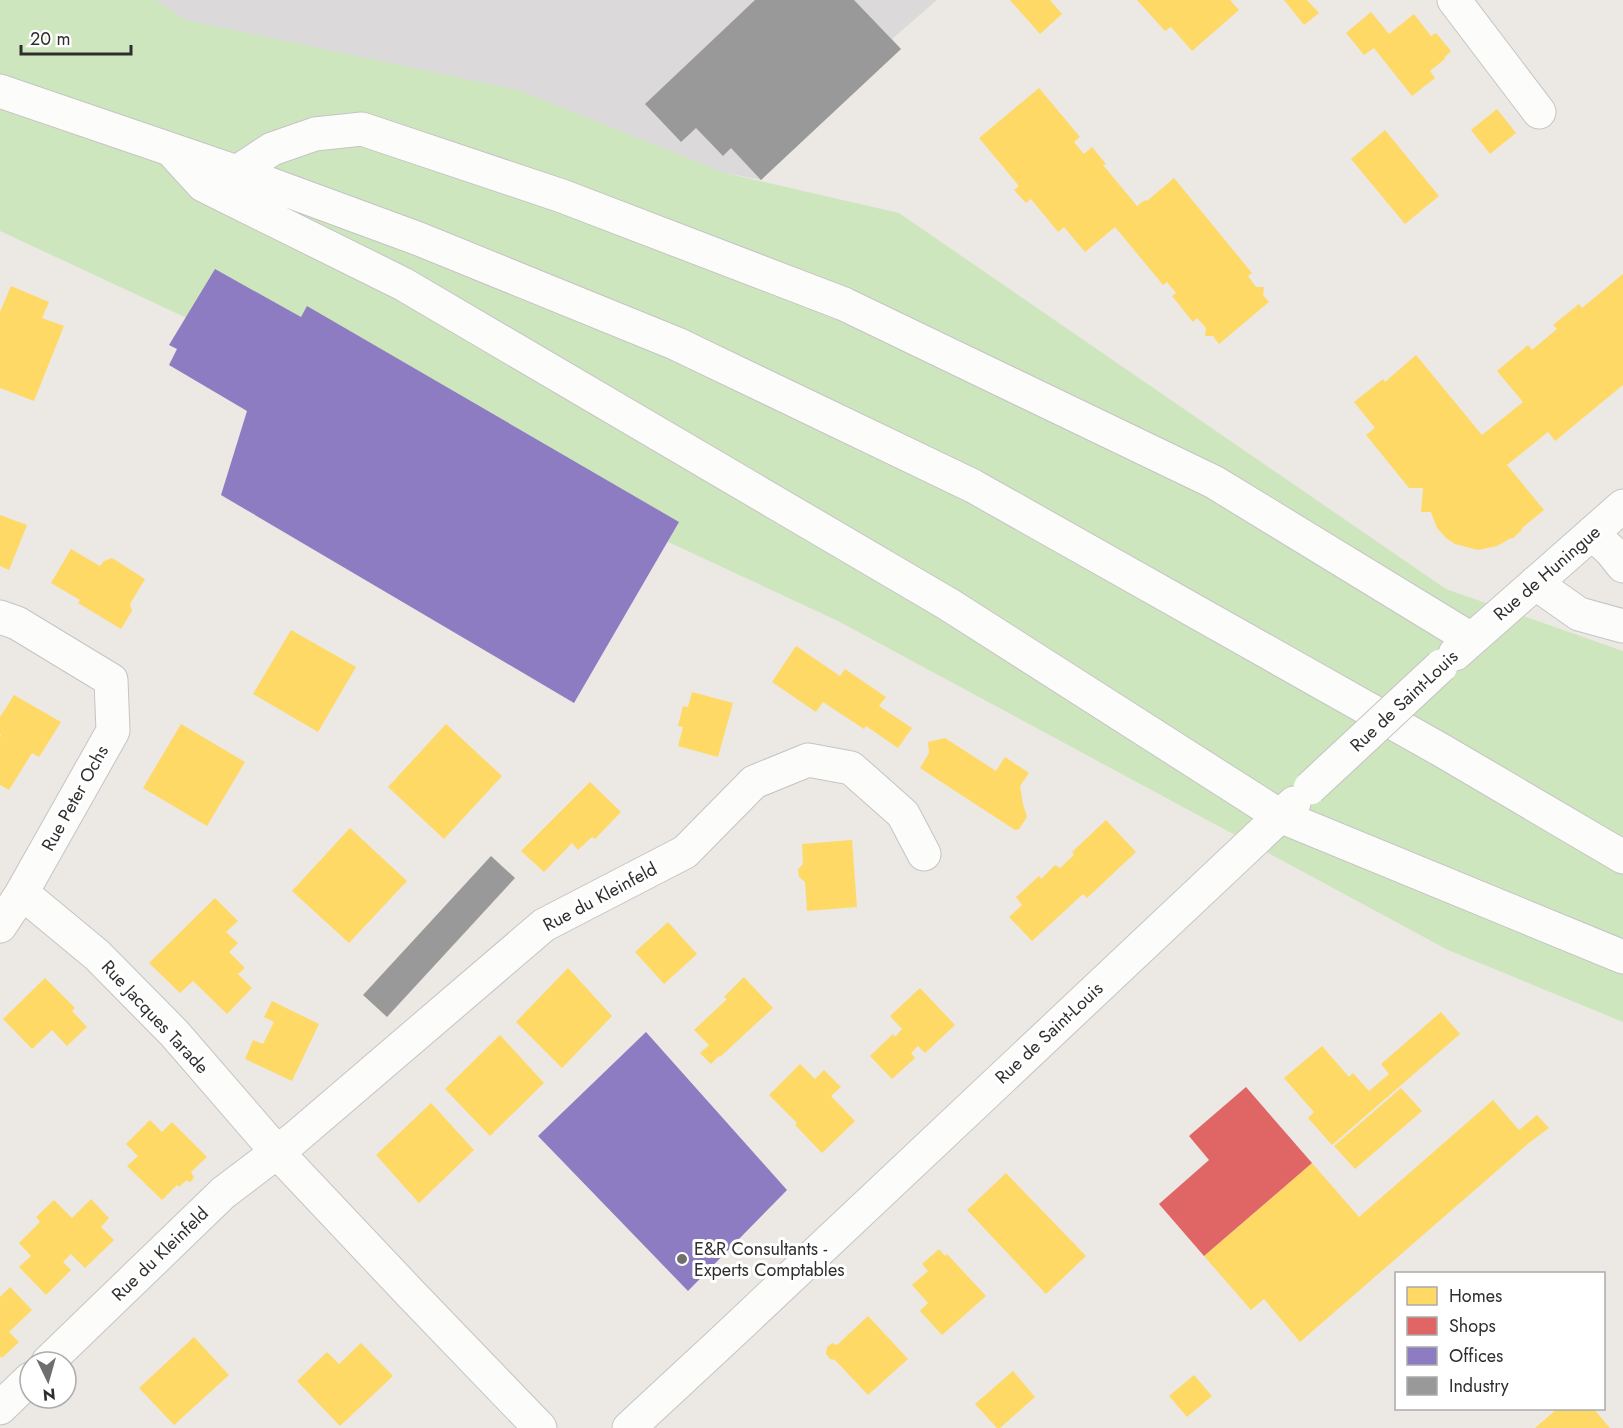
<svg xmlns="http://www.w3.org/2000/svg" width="1623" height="1428" viewBox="0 0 1623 1428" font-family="Jost,sans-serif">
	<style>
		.industrial { fill: #dcd9db }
		.green { fill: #cee6be }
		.homes { fill: #ffd966 }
		.shops { fill: #e06666 }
		.offices { fill: #8e7cc3 }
		.industry { fill: #999 }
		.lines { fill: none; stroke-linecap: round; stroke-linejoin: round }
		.street-casing { stroke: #c5c4c5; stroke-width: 35 }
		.secondary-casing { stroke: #c5c4c5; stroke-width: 35 }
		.street { stroke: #fcfcfb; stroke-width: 33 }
		.secondary { stroke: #fcfcfb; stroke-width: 33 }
		.secondary-bridge-casing { stroke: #c5c4c5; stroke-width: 35; stroke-linecap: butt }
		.secondary-bridge { stroke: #fcfcfb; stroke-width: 33 }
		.poi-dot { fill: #706f6e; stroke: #fff; stroke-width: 2 }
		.labels { text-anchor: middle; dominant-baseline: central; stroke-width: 6; stroke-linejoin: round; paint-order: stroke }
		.street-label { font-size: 18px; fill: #2e2e2e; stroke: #fff }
		.poi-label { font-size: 18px; fill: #2e2e2e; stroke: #fff; text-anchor: start }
	</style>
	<rect width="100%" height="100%" fill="#ece8e4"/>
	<path class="industrial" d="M155 0H937L892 39 901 49 761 180 725 173 186 20Z"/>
	<path class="green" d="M0 0H155L186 20 518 90 725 173 899 213 1446 589 1623 651V1022L1448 950 838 621 0 231Z"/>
	<path class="homes" d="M1010 0H1050L1062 14 1040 34Z
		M1137 0H1230L1239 10 1192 51 1171 27 1165 31Z
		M1284 0H1307L1319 13 1304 25Z
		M1371 12 1389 34 1414 14 1431 36 1436 33 1451 51 1444 58 1445 59 1430 71 1435 78 1412 96 1374 48 1364 55 1346 33Z
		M1039 88 1080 137 1074 142 1084 154 1092 147 1106 164 1103 165 1137 206 1145 200 1147 201 1174 178 1252 273 1248 276 1256 287H1264L1263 295 1269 302 1219 344 1213 336H1205L1206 328 1197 318 1193 322 1172 296 1176 293 1167 282 1163 285 1115 227 1085 252 1064 227 1058 232 1031 199 1026 203 1014 190 1019 186 979 138Z
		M1497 109 1516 133 1490 154 1471 130Z
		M1385 130 1439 196 1405 224 1351 159Z
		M1623 274V385L1555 441 1548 432 1507 465 1544 510 1521 529 1522 530 1512 539 1511 538 1497 546 1478 550 1455 544 1446 538 1437 528 1431 512H1421L1423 488H1409L1366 435 1375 428 1354 402 1383 379 1385 382 1416 355 1482 435 1523 402 1497 371 1528 345 1532 350 1557 329 1553 325 1579 304 1582 308Z
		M11 286 49 302 42 318 64 326 34 401 0 388V312Z
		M0 515 27 525 9 570 0 566Z
		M71 549 100 566 104 561 112 558 145 579 130 604 132 611 121 629 78 603 80 600 51 583Z
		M291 630 356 667 318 732 253 694Z
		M796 646 840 676 845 669 886 697 879 706 912 728 898 748 866 726 864 729 823 702 816 712 772 682Z
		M692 692 733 703 718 757 678 746 683 727 678 726 683 706 688 707Z
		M14 695 61 722 39 757 32 753 9 790 0 785V737L1 735 0 734V717Z
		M181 724 245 762 207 826 143 788Z
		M446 724 502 776 444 839 388 787Z
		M945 738 996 771 1005 757 1029 773 1020 786 1023 804 1027 817 1019 829 1015 830 920 768 929 753 928 742Z
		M590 782 621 812 595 839 592 837 578 850 572 843 544 872 521 851Z
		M1106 820 1136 852 1087 898 1083 894 1032 941 1009 917 1022 905 1016 897 1039 876 1041 879 1055 865 1060 868 1074 855 1072 852Z
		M350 828 407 881 349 943 292 891Z
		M852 840 857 907 807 911 805 882 799 877 798 869 803 864 802 844Z
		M215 898 238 921 226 932 238 943 229 952 245 968 238 974 252 988 227 1014 193 981 180 993 149 963Z
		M668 922 697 954 664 984 635 952Z
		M568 968 612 1016 562 1068 516 1022Z
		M744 977 773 1008 720 1057 719 1056 711 1064 700 1053 709 1045 694 1030 727 999 724 997Z
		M45 978 75 1008 72 1011 87 1027 67 1046 52 1030 32 1049 3 1019Z
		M920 988 955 1025 925 1053 918 1046 911 1053 915 1058 892 1079 870 1056 893 1034 895 1037 902 1029 890 1016Z
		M272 1001 319 1024 292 1081 245 1059 253 1040 263 1044 274 1022 264 1017Z
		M1441 1012 1460 1034 1332 1145 1308 1118 1314 1112 1284 1078 1322 1046 1349 1077 1353 1073 1369 1091 1389 1074 1381 1064Z
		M500 1035 544 1083 490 1136 445 1089Z
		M800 1064 815 1079 824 1070 841 1087 831 1096 855 1121 822 1153 795 1125 797 1123 769 1095Z
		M1401 1088 1422 1111 1355 1169 1334 1146Z
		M1493 1100 1519 1130 1537 1115 1549 1128 1530 1142 1300 1342 1264 1299 1251 1310 1204 1256 1312 1163 1359 1217Z
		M431 1103 474 1150 419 1203 376 1155Z
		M150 1120 162 1132 172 1122 207 1157 191 1172 194 1177 192 1181 188 1182 187 1180 179 1187 177 1185 162 1200 127 1166 138 1156 126 1144Z
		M1006 1173 1086 1256 1046 1294 967 1210Z
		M91 1199 109 1218 101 1227 114 1240 85 1268 71 1254 63 1262 71 1270 46 1295 19 1267 31 1256 19 1243 40 1222 36 1217 54 1200 72 1218Z
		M939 1249 945 1256 947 1254 986 1296 942 1335 920 1311 928 1303 912 1285 928 1271 922 1264Z
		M10 1287 32 1310 9 1332 19 1342 2 1358 0 1356V1297Z
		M868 1316 908 1359 868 1395 835 1360 830 1359 826 1354 827 1347 832 1343 837 1345Z
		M194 1337 229 1375 174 1425 139 1388Z
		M361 1343 393 1376 340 1426 297 1381 327 1352 339 1364Z
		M1013 1371 1035 1397 1000 1428H997L975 1404Z
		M1194 1375 1212 1396 1187 1417 1169 1396Z
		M1558 1408H1593L1610 1428H1535Z"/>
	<path class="shops" d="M1246 1087 1312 1163 1204 1256 1159 1204 1209 1160 1189 1136Z"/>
	<path class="offices" d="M215 269 301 317 307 306 679 522 574 703 221 495 247 411 169 365 177 349 169 345Z
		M646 1032 787 1190 688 1291 538 1136Z"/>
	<path class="industry" d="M755 0H854L901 49 761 180 731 148 723 156 696 128 681 142 645 104Z
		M491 856 515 878 387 1017 363 995Z"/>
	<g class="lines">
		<g class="street-casing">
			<path id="street" d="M1454 0 1539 112
				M0 617 17 623 111 680 113 731 20 896 0 926
				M20 896 33 902 97 955 174 1033 277 1152 411 1294 540 1428
				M48 1362 223 1193 294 1139 544 925 685 852 754 782 808 760 851 768 903 814 924 854
				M0 1408 30 1379"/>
		</g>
		<g class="secondary-casing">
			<path id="secondary" d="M0 91 237 172 419 239 677 344 973 486 1441 750 1623 857
				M172 151 203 185 403 284 948 604 1280 816 1623 957
				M237 172 272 149 315 134 362 129 562 196 844 304 1214 482 1471 639
				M1592 533 1611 551 1623 566
				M1535 583 1579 614 1623 626
				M1455 654 1623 506
				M629 1428 725 1339 1294 803"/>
		</g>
		<use href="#street" class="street"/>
		<use href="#secondary" class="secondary"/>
		<g class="secondary-bridge-casing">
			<path id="secondary-bridge" d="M1310 788 1441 666"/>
		</g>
		<use href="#secondary-bridge" class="secondary-bridge"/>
	</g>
	<circle class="poi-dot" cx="682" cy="1259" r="6"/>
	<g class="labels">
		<g class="street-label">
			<text transform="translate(1547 573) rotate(-41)">Rue de Huningue</text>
			<text transform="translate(1404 701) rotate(-43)">Rue de Saint-Louis</text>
			<text transform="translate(75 798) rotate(-61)">Rue Peter Ochs</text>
			<text transform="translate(600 897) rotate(-28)">Rue du Kleinfeld</text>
			<text transform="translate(155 1017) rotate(47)">Rue Jacques Tarade</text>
			<text transform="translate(1049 1033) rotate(-43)">Rue de Saint-Louis</text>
			<text transform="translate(160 1254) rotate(-44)">Rue du Kleinfeld</text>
		</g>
		<g class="poi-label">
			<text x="694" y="1249">E&amp;R Consultants -<tspan x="694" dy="21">Experts Comptables</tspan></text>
		</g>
	</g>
	<rect x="1395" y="1272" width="210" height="138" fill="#ffffff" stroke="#ababab" stroke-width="1.5"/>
	<rect x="1407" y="1287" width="30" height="18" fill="#ffd966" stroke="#ababab" stroke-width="1.5"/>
	<text x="1449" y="1302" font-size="18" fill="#2e2e2e">Homes</text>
	<rect x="1407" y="1317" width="30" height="18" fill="#e06666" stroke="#ababab" stroke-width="1.5"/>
	<text x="1449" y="1332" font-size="18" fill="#2e2e2e">Shops</text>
	<rect x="1407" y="1347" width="30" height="18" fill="#8e7cc3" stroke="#ababab" stroke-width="1.5"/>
	<text x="1449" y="1362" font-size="18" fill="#2e2e2e">Offices</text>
	<rect x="1407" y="1377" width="30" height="18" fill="#999999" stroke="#ababab" stroke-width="1.5"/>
	<text x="1449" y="1392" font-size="18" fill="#2e2e2e">Industry</text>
	<g transform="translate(48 1380) rotate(175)"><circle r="28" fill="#ffffff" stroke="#ababab" stroke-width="1.5"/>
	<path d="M0-4.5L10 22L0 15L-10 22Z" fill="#706f6e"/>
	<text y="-9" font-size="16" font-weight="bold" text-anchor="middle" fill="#2e2e2e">N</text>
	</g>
	<path d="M21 45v9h110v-9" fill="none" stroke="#2e2e2e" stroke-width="3"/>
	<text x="30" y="45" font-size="18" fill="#2e2e2e" stroke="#ffffff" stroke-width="4.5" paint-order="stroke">20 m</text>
</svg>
